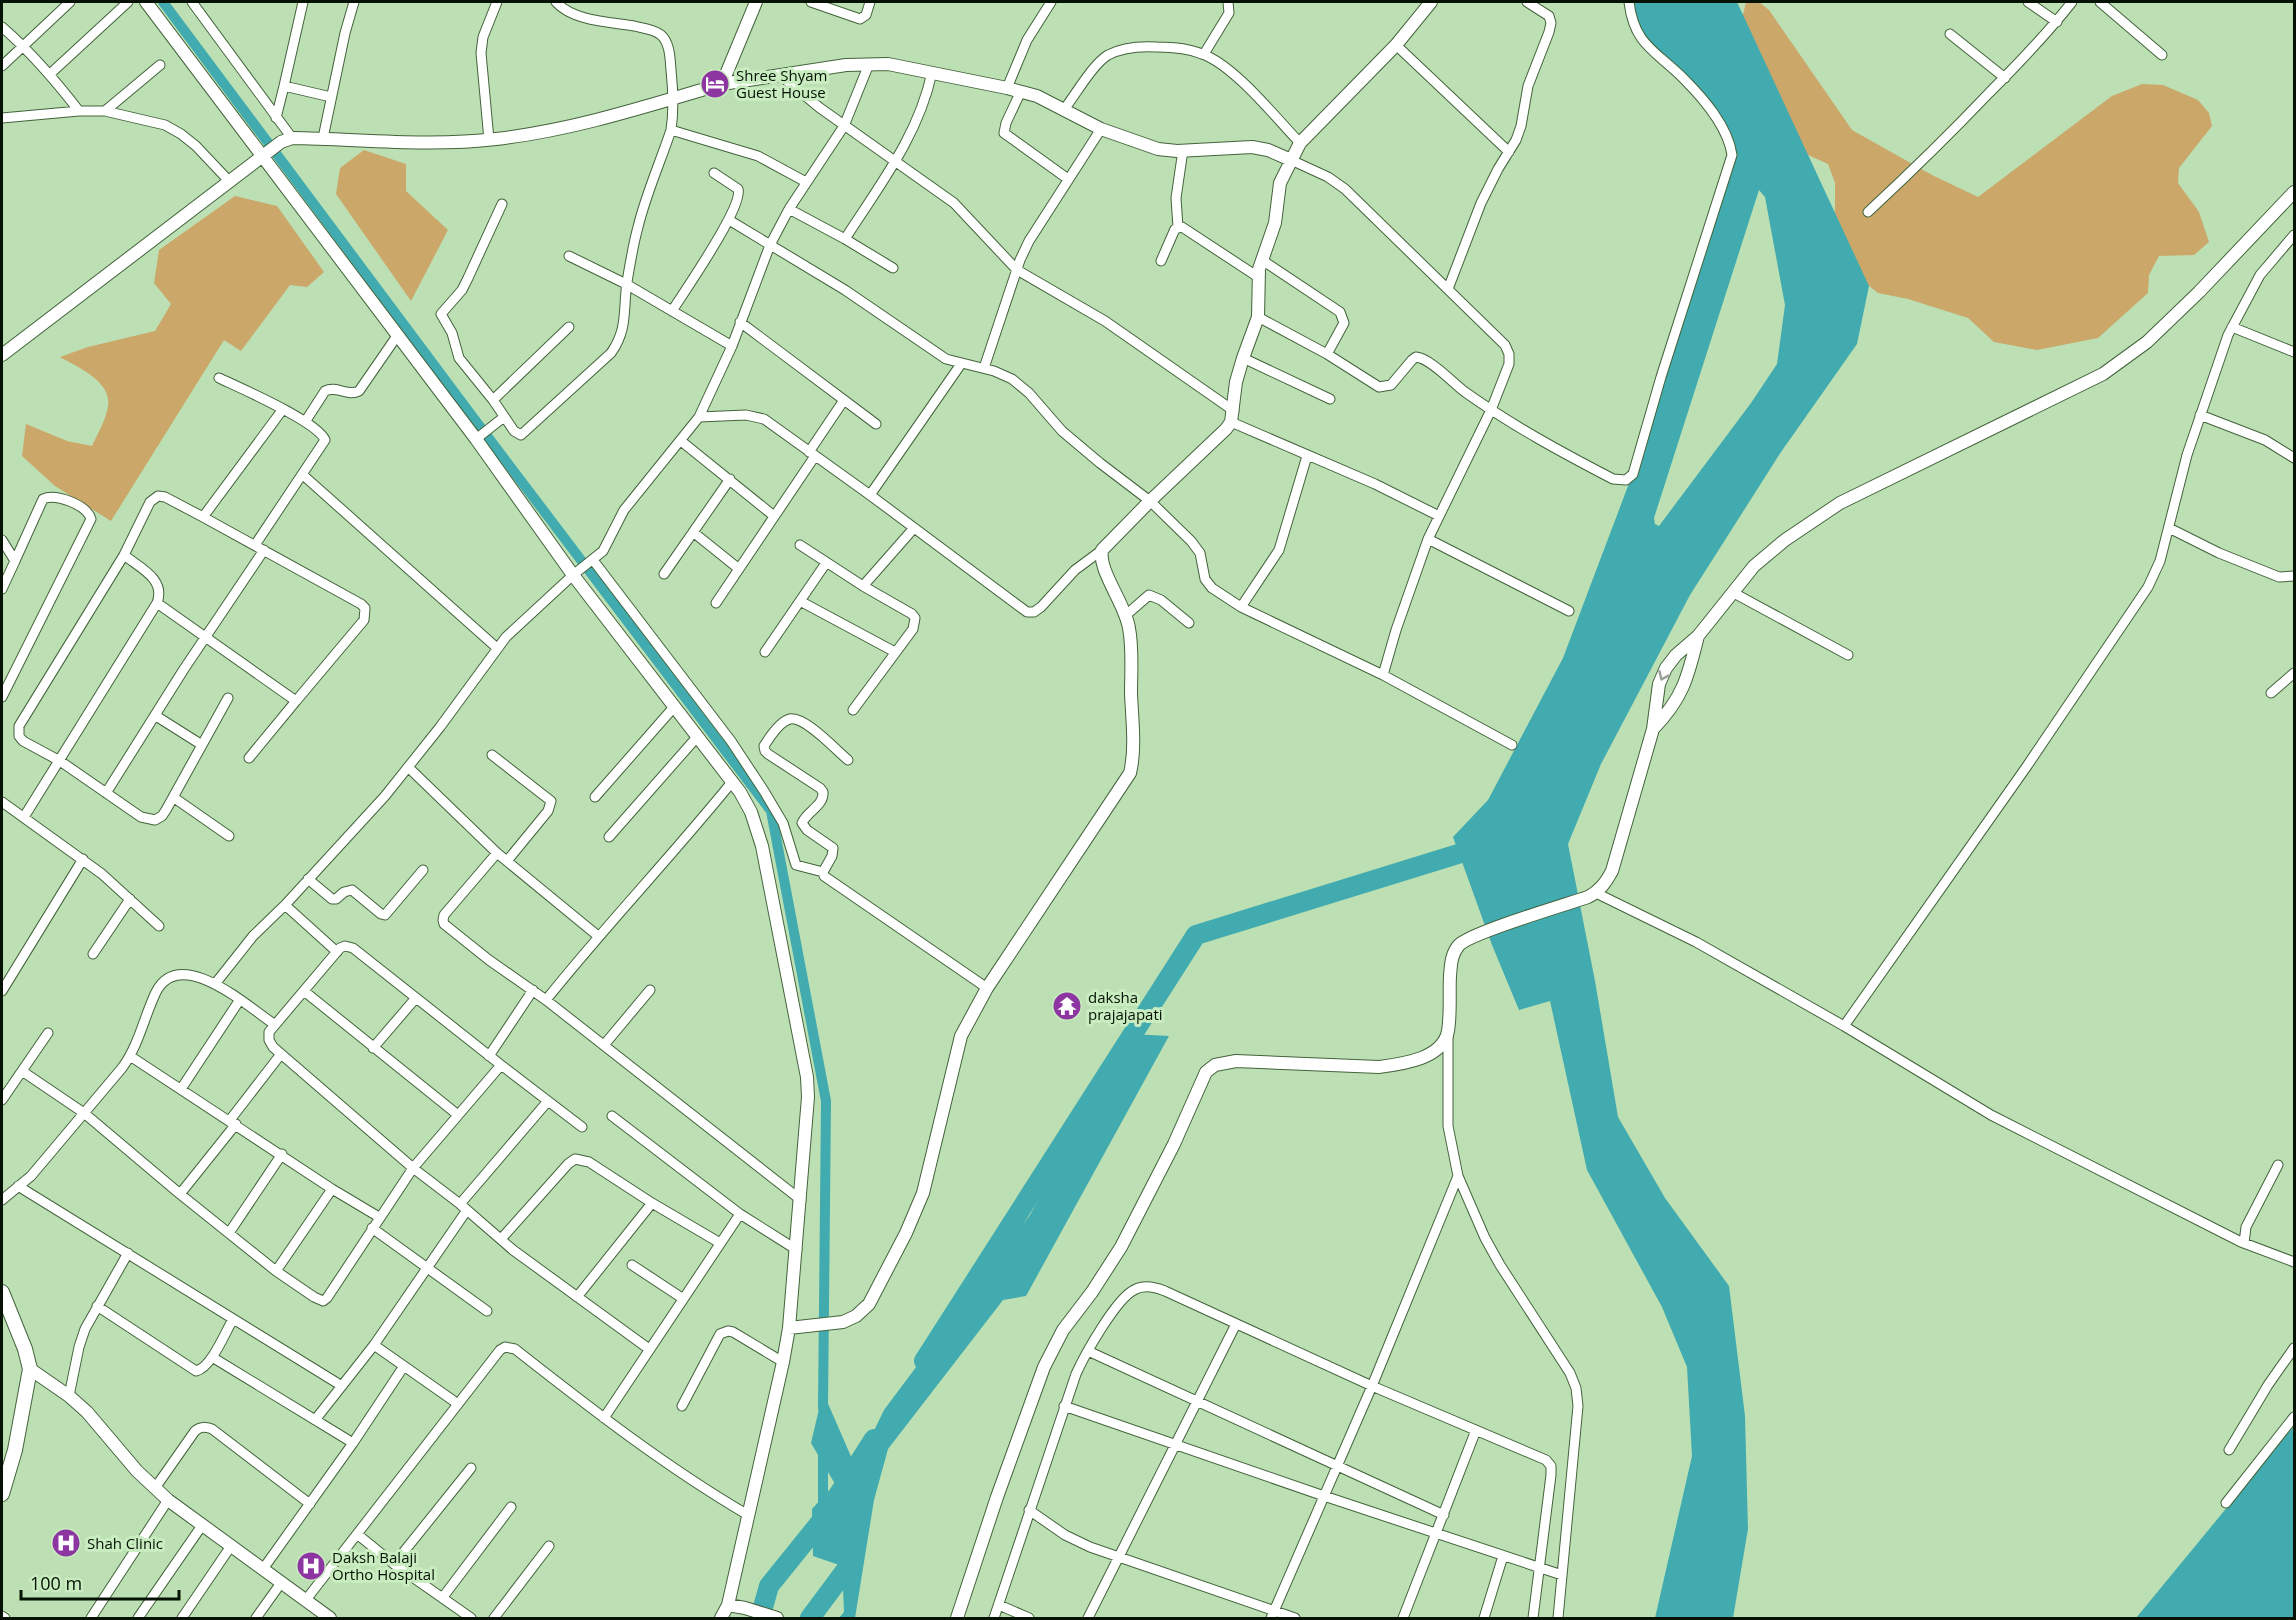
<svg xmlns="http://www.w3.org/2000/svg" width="2296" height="1620" viewBox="0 0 2296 1620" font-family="'Open Sans',sans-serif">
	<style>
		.green { fill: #cba76a }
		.water { fill: #41abaf; fill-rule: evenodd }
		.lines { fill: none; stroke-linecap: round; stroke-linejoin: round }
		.canal { stroke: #41abaf; stroke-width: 10 }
		.river { stroke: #41abaf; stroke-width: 20 }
		.minor-casing { stroke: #43633b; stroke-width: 11 }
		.tertiary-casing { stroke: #43633b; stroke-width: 14 }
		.secondary-casing { stroke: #43633b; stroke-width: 16 }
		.minor { stroke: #fff; stroke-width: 9 }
		.tertiary { stroke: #fff; stroke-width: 12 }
		.secondary { stroke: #fff; stroke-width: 14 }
		.oneway { stroke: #9ba09b }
		.labels { text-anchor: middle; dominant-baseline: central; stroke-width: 6; stroke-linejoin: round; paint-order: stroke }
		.poi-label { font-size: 15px; fill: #061204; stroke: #c9edc0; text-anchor: start }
	</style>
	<rect width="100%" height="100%" fill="#bce0b3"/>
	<path class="green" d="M1746 2H1759L1769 10 1852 130 1932 175 1978 197 2112 96 2142 84 2163 85 2198 100 2209 113 2212 126 2179 168 2178 183 2199 212 2209 242 2194 255 2159 256 2149 275 2148 293 2098 338 2037 350 1994 342 1968 318 1908 299 1878 293 1853 273 1835 229V183L1828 164 1793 148 1741 23Z
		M364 150 406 164V191L448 230 411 301 336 194 340 168Z
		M235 196 277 206 324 272 307 287 290 285 241 351 224 340 111 521 55 486 22 456 26 424 67 441 92 446C97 435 104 423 107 411 116 383 79 368 60 357L88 347 155 331 171 304 154 283 159 250Z"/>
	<path class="water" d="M1634 2H1737L1869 286 1857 344 1781 452 1690 595 1601 764 1568 844 1595 981 1618 1117 1665 1198 1729 1286 1745 1416 1748 1529 1733 1618H1655L1692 1456 1687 1367 1662 1307 1587 1170 1550 1001 1519 1010 1492 945 1453 837 1488 800 1563 658 1628 486 1737 155 1690 87 1639 40ZM1759 190 1765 197 1785 305 1777 364 1751 403 1659 526 1655 524 1654 518Z
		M1131 1034 1169 1036 1026 1296 1003 1300 888 1449 874 1500 855 1618H839L844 1612 842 1566 813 1556 812 1509 835 1484 811 1443 823 1392 856 1468 884 1410 1030 1215Z
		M2294 1426V1618H2136Z"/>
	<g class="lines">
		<path class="canal" d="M163 2 481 428 771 811 826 1101 823 1408
			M823 1510V1450"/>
		<path class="river" d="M924 1361 1196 935 1458 854
			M760 1618 769 1586 823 1519 874 1439
			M810 1618 848 1567 846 1551"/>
		<g class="minor-casing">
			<path id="minor" d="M192 2 292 138
				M556 2C573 21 609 22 634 26 642 28 654 29 661 35 670 43 670 58 671 70 673 89 674 110 671 130L758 156 806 182
				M811 2 860 19 866 15 870 2
				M2028 2 2057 22
				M2100 2 2162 55
				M2 27C31 52 55 80 79 111
				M1950 34 2005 78
				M1396 45 1509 152
				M1204 54 1229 13 1228 2
				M2 66 70 2
				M50 74 128 2
				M780 75 820 108 954 203 1017 270 1105 321 1234 411
				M284 86 303 2
				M1007 88 1027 40 1051 2
				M1021 91 1006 123 1004 133 1068 179
				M1065 108C1076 94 1093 64 1108 55 1123 47 1141 46 1157 47 1173 47 1188 48 1202 54 1234 65 1276 118 1300 143
				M105 111 160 65
				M2 118 79 111H105L165 125 181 134 196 146 229 181
				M276 118 284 86 331 97
				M323 138 345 33 354 2
				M489 140 481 53 483 37 497 2
				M1291 160 1328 177 1345 189 1505 345 1509 354V364L1491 410 1428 539 1396 630 1383 675
				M502 204 468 278 462 290 441 314 452 333 459 358 493 400 514 431 521 435 611 353C628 329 623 310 627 282 630 264 633 245 638 227 646 194 660 163 671 130
				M789 209 844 126 869 64
				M1868 212C1910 173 1950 134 1989 93 2018 64 2047 34 2072 2
				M729 220 845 290 946 359 994 371 1012 379 1029 393 1062 431 1100 463 1150 501 1191 541 1200 553 1205 579 1212 588 1241 607 1383 675 1512 745
				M1178 227 1176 198 1183 150
				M845 239C879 186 919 135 932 72
				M569 256 626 284 732 346
				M1262 260 1340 312 1344 323 1327 354
				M1161 261 1175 229 1182 227 1258 277
				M1448 289 1481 203 1498 169 1516 140 1521 126 1528 86 1549 32 1551 23 1549 16 1527 2
				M672 311C684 292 744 206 738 189L714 173
				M1258 317 1327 354 1379 387 1391 385 1412 360 1416 357C1430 358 1453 383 1465 392 1513 426 1561 452 1613 479L1626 480 1633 474 1661 377 1732 155C1728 126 1703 98 1683 78 1656 51 1634 45 1629 2
				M740 322 876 424
				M2232 327 2294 352
				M1243 358 1330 399
				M984 368 1020 260 1029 241 1101 129
				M219 378C240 388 317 421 325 440L255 545
				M493 400 569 327
				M2200 415 2265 440 2294 458
				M699 417 746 415 764 419 870 495 1027 612H1034L1041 607 1075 570 1102 550
				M305 422 325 391C337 385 347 397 359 391L397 336
				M1231 422 1375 484 1439 516
				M476 439 504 417
				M681 441 774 516
				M809 452 844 400
				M303 475 497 648
				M870 495 961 364
				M203 517 283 409
				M2169 528 2219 553 2279 577 2294 576
				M693 532 739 569
				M1428 539 1569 611
				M2 540 15 561 43 499C56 493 87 505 91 519L2 697
				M800 545 863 586 912 614 915 618 913 629 853 710
				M593 560 731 741 764 791 783 823 796 865 823 872
				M664 574 730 479
				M863 586 914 528
				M2 589 15 561
				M1732 592 1848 655
				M800 601 895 652
				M157 603 296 701 364 620 365 608 361 604 203 517 165 497 158 496 150 502 124 555 19 726V736L23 741 60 761 141 817 155 820 162 816 166 810 228 698
				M716 603 815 456
				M1241 607 1279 550 1307 456
				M1126 615 1149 595 1161 600 1189 623
				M765 652 826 563
				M2271 693 2294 673
				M156 716 202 745
				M492 755 551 801 548 811 507 861
				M249 758 296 701
				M848 760C836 750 805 716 790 719 780 721 769 738 764 746L765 751 768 754 820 788 823 792C824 806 807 811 802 823L807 830 833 848 832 856 823 872 824 876 987 988
				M408 767 497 853 598 936
				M106 793 184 669 264 550
				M173 797 229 836
				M595 797 674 707
				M2 802 102 874 159 926
				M24 817 157 603C166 579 140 568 124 555
				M609 837 697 737
				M497 853 444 915 443 920 444 924 489 960 546 1000 801 1200
				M308 879 332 899H336L344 892 352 890 381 914 385 915 423 870
				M1596 893 1696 942 1844 1026 1991 1115 2241 1242 2294 1262
				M285 905 337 952
				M93 954 130 899
				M215 984 253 936 285 905 385 796 440 727 506 637 573 575 603 551 624 510 699 417 732 346 770 245 789 209 845 239 893 268
				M2 991 83 859
				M304 991 458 1115
				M546 1000C606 925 672 856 732 782
				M1844 1026 2027 766 2148 587 2160 561 2187 455 2228 335 2260 275 2294 235
				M1448 1035V1126L1458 1176 1485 1238 1500 1265 1570 1373 1576 1388 1578 1406 1558 1618
				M604 1045 650 990
				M373 1048 415 999
				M130 1056 332 1189 379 1217
				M489 1056 533 990
				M501 1065 353 948 345 946 340 948 269 1032V1040L273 1047 413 1168 460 1204 513 1250 649 1349
				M22 1071 84 1113 180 1194 276 1271 314 1297 323 1301 327 1298 413 1168 501 1065 582 1127
				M181 1089 239 1001
				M2 1100 48 1033
				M612 1116 740 1214
				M230 1120 281 1054
				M18 1186 342 1386
				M180 1194 236 1124
				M2 1200 31 1176 122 1068C139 1045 144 1017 156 992 180 945 247 1006 274 1024
				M460 1204 548 1101
				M372 1228 487 1311
				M229 1233 282 1154
				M501 1239 568 1164 575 1159 589 1162 652 1203 720 1243
				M2244 1243 2246 1227 2278 1165
				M632 1265 682 1298
				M276 1271 332 1189
				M577 1297 652 1203
				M97 1306 196 1371C211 1368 225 1333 233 1319
				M374 1345 458 1404
				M1088 1351 1444 1515
				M212 1357 353 1443
				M69 1396 79 1347 85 1329 128 1253
				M682 1406 720 1334 728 1331 733 1332 783 1362
				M1064 1406 1324 1496 1562 1575
				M604 1418 740 1214 797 1250
				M315 1420 374 1345 467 1210
				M2229 1450 2268 1385 2294 1348
				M155 1488 195 1431C201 1426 205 1427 212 1429L310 1504
				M2226 1503 2294 1417
				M1029 1510 1065 1535 1090 1547 1295 1618
				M357 1534 394 1564 471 1618
				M394 1564 471 1468
				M263 1569 353 1443 404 1366
				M443 1597 511 1507
				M305 1601 500 1350 505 1347 515 1349C590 1408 666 1467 748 1515
				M999 1605 1029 1618
				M2 1616 5 1618
				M91 1618 168 1500
				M138 1618 203 1524
				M182 1618 231 1546
				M256 1618 281 1583
				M494 1618 549 1546
				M994 1618 1076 1374C1085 1354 1116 1299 1134 1290 1144 1284 1155 1287 1165 1291L1372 1386 1546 1460 1551 1466V1475L1533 1618
				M1088 1618 1236 1324
				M1271 1618 1372 1386 1458 1176
				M1403 1618 1476 1430
				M1484 1618 1503 1556"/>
		</g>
		<g class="tertiary-casing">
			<path id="tertiary" d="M146 2 476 439 573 575 740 792 751 812 762 846 807 1077 808 1097 789 1328
				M722 84 846 65 888 64 1007 88 1037 96 1101 129 1158 149 1177 151 1252 147 1268 150 1291 160
				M2 355 281 142 292 138C360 139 429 147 496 139 574 130 647 106 722 84L756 2
				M1653 729C1683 698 1688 677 1698 636
				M30 1369 69 1396 87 1412 137 1471 168 1500 330 1618
				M728 1605 745 1608 777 1618
				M721 1618 728 1605 783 1362 789 1328 843 1322 856 1316 869 1304 906 1233 923 1193 961 1036 987 988 1130 773C1136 748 1132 719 1131 693 1131 672 1133 649 1129 628 1125 603 1098 571 1102 550L1150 501 1226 429 1231 422 1236 382 1243 358 1258 317 1259 269 1275 223 1280 183 1300 143 1396 45 1431 2
				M957 1618 997 1497 1044 1367 1063 1330 1092 1292 1121 1247 1174 1144 1206 1072 1215 1065 1236 1061 1379 1067C1402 1064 1443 1059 1448 1031 1451 1013 1449 993 1450 976 1451 965 1451 954 1459 945 1472 932 1565 905 1588 897 1600 891 1606 882 1612 871L1653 729 1659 684 1666 668 1676 655 1698 636 1754 566 1785 540 1840 503 2103 374 2147 342 2199 292 2294 192"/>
		</g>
		<g class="secondary-casing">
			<path id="secondary" d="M2 1292 25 1349 30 1369 15 1450 2 1494"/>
		</g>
		<use href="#minor" class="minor"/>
		<use href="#tertiary" class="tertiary"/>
		<use href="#secondary" class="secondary"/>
	</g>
	<defs><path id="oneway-chevron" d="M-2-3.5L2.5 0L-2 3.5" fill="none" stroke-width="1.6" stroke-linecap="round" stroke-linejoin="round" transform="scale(1.5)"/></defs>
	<use class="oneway" href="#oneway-chevron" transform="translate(1663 676) rotate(114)"/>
	<defs>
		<g id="hotel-disc" transform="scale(1.5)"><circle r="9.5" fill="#8d36a2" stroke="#c9edc0"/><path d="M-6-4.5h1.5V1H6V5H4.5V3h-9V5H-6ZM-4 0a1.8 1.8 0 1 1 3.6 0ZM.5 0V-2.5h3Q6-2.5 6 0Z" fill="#fff"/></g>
		<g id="temple-disc" transform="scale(1.5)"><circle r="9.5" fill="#8d36a2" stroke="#c9edc0"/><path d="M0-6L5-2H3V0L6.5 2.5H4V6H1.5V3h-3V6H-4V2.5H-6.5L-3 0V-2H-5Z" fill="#fff"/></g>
		<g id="hospital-disc" transform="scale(1.5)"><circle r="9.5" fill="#8d36a2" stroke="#c9edc0"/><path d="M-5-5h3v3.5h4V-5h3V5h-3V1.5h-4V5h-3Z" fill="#fff"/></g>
	</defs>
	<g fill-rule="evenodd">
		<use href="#hotel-disc" x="715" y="84"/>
		<use href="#temple-disc" x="1067" y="1006"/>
		<use href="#hospital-disc" x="66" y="1543"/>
		<use href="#hospital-disc" x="311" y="1566"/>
	</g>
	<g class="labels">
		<g class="poi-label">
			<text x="736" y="75">Shree Shyam<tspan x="736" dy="17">Guest House</tspan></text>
			<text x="1088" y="997">daksha<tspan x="1088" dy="17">prajajapati</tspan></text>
			<text x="87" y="1543">Shah Clinic</text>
			<text x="332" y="1557">Daksh Balaji<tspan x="332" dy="17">Ortho Hospital</tspan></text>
		</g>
	</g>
	<rect width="2296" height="1620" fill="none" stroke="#061204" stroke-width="6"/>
	<path d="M21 1590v9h158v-9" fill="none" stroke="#061204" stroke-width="3"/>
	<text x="30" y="1590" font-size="18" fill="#061204" stroke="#c9edc0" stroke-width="4.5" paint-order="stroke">100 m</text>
</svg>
